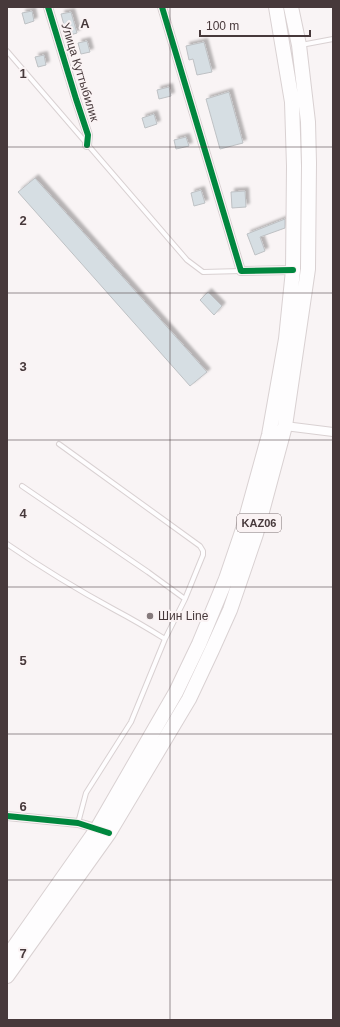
<svg xmlns="http://www.w3.org/2000/svg" width="340" height="1027" viewBox="0 0 340 1027" font-family="Helvetica,sans-serif">
	<style>
		.building { fill: #d6dee3; stroke: #bec1c4; filter: url(#shadow) }
		.lines { fill: none; stroke-linecap: round; stroke-linejoin: round }
		.lane-casing { stroke: #d9d1d2; stroke-width: 6 }
		.street-casing { stroke: #d9d1d2; stroke-width: 10 }
		.highway-casing { stroke: #d9d1d2; stroke-width: 16 }
		.lane { stroke: #fefdfe; stroke-width: 4 }
		.street { stroke: #fefdfe; stroke-width: 8 }
		.highway { stroke: #fefdfe; stroke-width: 14 }
		.cycleway-casing { stroke: #faf3f4; stroke-width: 8 }
		.cycleway { stroke: #00873e; stroke-width: 6 }
		.grid { fill: none; stroke: #47393b; stroke-width: 1; stroke-opacity: 0.55 }
		.poi-dot { fill: #857a7c; stroke: #faf3f4; stroke-width: 1.5 }
		.labels { text-anchor: middle; dominant-baseline: central; stroke-width: 4; stroke-linejoin: round; paint-order: stroke }
		.shield { fill: #faf3f4; stroke: #7d7172; stroke-width: 1 }
		.shield-label { font-size: 11px; font-weight: bold; fill: #47393b }
		.street-label { font-size: 12px; fill: #47393b; stroke: #faf3f4 }
		.poi-label { font-size: 12px; fill: #47393b; stroke: #faf3f4; text-anchor: start }
		.grid-label { font-size: 13px; text-anchor: middle; font-weight: bold; fill: #47393b; stroke: #faf3f4; stroke-width: 4; stroke-linejoin: round; paint-order: stroke }
	</style>
	<defs>
		<filter id="shadow"><feDropShadow dx="3.5" dy="-3.5" stdDeviation="1" flood-color="#0004"/></filter>
	</defs>
	<rect width="100%" height="100%" fill="#f9f4f5"/>
	<path class="building" d="M32 11 34 21 25 24 22 13Z
		M71 12 77 33 67 36 61 14Z
		M87 41 90 52 81 54 78 43Z
		M204 42 212 72 197 75 193 59 189 60 186 46Z
		M44 55 46 65 38 67 35 57Z
		M169 87 171 96 159 99 157 90Z
		M229 92 243 143 220 149 206 99Z
		M154 114 157 124 145 128 142 118Z
		M186 137 189 146 176 149 174 140Z
		M35 178 207 372 190 386 18 192Z
		M201 190 205 203 194 206 191 193Z
		M245 191 246 207 232 208 231 192Z
		M285 219V228L260 237 265 251 255 255 247 234Z
		M208 292 222 306 214 315 200 300Z"/>
	<g class="lines">
		<g class="lane-casing">
			<path id="lane" d="M301 45 333 39
				M7 51 187 260 203 272 241 271
				M59 444 200 546 203 551V555L185 599 165 639 131 722 86 793 78 823
				M22 486 148 572 185 599
				M7 544C42 568 78 590 115 610 132 619 149 629 165 639"/>
		</g>
		<g class="street-casing">
			<path id="street" d="M48 7 76 99 88 135 87 145
				M162 7 241 271 293 270
				M285 426 333 432
				M7 816 78 823 99 829"/>
		</g>
		<g class="highway-casing">
			<path id="highway" d="M7 957 97 829 176 692 199 644 226 579 243 529 269 435 286 339 293 270 294 166 292 102 276 7
				M7 976 109 833 189 699 212 650 230 610 256 534 285 426 308 269 309 163 308 122 299 45 291 7"/>
		</g>
		<use href="#lane" class="lane"/>
		<use href="#street" class="street"/>
		<use href="#highway" class="highway"/>
		<g class="cycleway-casing">
			<path id="cycleway" d="M48 7 76 99 88 135 87 145
				M162 7 241 271 293 270
				M7 816 78 823 109 833"/>
		</g>
		<use href="#cycleway" class="cycleway"/>
	</g>
	<path class="grid" d="M170 7V1020M7 147H333M7 293H333M7 440H333M7 587H333M7 734H333M7 880H333"/>
	<circle class="poi-dot" cx="150" cy="616" r="4"/>
	<g class="labels">
		<rect class="shield" x="237" y="514" width="44" height="18" rx="3"/>
		<g class="shield-label">
			<text x="259" y="523">KАZ06</text>
		</g>
		<g class="street-label">
			<text transform="translate(80 72) rotate(73)">Улица Куттыбилик</text>
		</g>
		<g class="poi-label">
			<text x="158" y="616">Шин Line</text>
		</g>
	</g>
	<g class="grid-label">
		<text x="85" y="28">A</text>
		<text x="23" y="78">1</text>
		<text x="23" y="225">2</text>
		<text x="23" y="371">3</text>
		<text x="23" y="518">4</text>
		<text x="23" y="665">5</text>
		<text x="23" y="811">6</text>
		<text x="23" y="958">7</text>
	</g>
	<rect width="340" height="1027" fill="none" stroke="#47393b" stroke-width="16"/>
	<path d="M200 30v6h110v-6" fill="none" stroke="#47393b" stroke-width="2"/>
	<text x="206" y="30" font-size="12" fill="#47393b" stroke="#faf3f4" stroke-width="3" paint-order="stroke">100 m</text>
</svg>
